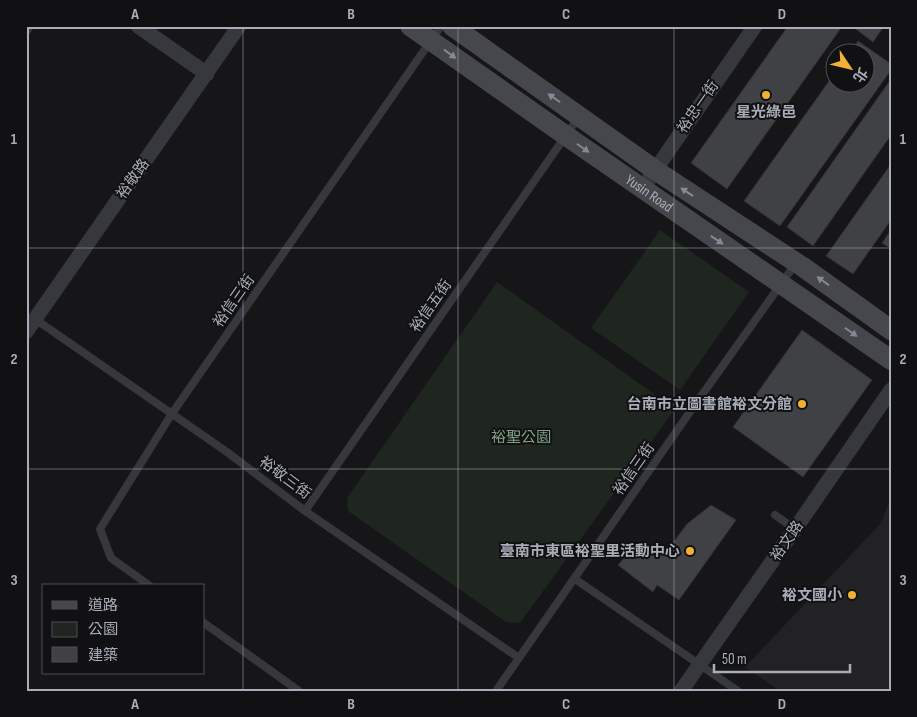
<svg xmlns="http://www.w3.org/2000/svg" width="917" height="717" viewBox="0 0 917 717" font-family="'Sofia Sans Condensed','Noto Sans TC',sans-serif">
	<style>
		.built { fill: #222225 }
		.green { fill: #1e261f }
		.building { fill: #404145; stroke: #303034 }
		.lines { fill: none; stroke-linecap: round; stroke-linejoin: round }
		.lane { stroke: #37383d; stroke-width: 8 }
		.street { stroke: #37383d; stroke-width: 15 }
		.secondary { stroke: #45474d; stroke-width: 20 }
		.oneway { fill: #858993 }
		.grid { fill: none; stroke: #a8adb8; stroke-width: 1; stroke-opacity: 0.55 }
		.poi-dot { fill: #f2b134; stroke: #111113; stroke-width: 2 }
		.labels { text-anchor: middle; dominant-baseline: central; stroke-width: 4; stroke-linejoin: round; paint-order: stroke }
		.street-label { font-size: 15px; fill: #a8adb8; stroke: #111113 }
		.poi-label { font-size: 15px; font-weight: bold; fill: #a8adb8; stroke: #111113; text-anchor: end }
		.park-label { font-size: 15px; fill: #7fa381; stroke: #111113 }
		.neatline { fill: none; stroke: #a8adb8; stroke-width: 2 }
		.grid-label { font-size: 16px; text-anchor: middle; font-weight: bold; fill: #a8adb8 }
	</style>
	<rect width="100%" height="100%" fill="#161618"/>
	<path class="built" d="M891 497V691H780L745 667 881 523Z"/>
	<path class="green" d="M660 230 749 292 680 390 591 328Z
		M497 282 675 409 520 623 506 622 348 511 347 498Z"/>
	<path class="building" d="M788 26 841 28 727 189 691 163Z
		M853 26H884L873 42 853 27Z
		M858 41 891 64V70L780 226 744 201 834 74V82H864V52H850Z
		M891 79V135L813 246 787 227Z
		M891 164V220L853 274 826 256Z
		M891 230V249L882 243Z
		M802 330 872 380 803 477 733 427Z
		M711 505 736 520 679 600 657 585 653 592 618 565 625 557 654 549 663 556 687 524Z"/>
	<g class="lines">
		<path class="lane" d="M26 32 30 26
			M35 319 227 452 305 511 519 658
			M305 511 578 118
			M775 515 795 529
			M575 579 738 691
			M150 586 111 558 100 529 171 415 441 26
			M204 623 299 691
			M496 691 694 406 796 263"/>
		<path class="street" d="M138 26 207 74
			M642 189 755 26
			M26 332 239 26
			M681 691 795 529 891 390"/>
		<g class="secondary">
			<path id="s1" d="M410 26 565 135 891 360"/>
			<path d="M452 26 655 170 803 267 891 330"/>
		</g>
	</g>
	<defs><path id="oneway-solid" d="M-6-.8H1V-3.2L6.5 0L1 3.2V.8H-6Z" transform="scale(1.25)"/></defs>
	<g class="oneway">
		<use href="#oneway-solid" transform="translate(450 54) rotate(36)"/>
		<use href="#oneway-solid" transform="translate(554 98) rotate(-145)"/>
		<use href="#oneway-solid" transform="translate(583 148) rotate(35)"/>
		<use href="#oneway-solid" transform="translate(687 192) rotate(-146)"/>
		<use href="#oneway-solid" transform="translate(717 240) rotate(34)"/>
		<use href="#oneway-solid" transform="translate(823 281) rotate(-144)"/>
		<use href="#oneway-solid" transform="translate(851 332) rotate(35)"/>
	</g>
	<path class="grid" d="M243 26V691M458 26V691M674 26V691M26 248H891M26 469H891"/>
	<g class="poi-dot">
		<circle cx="766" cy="95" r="5"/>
		<circle cx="802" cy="404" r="5"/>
		<circle cx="690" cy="551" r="5"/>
		<circle cx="852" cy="595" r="5"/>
	</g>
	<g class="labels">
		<g class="street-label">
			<text transform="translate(698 107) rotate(-55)">裕忠一街</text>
			<text transform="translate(133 179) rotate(-55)">裕敬路</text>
			<text stroke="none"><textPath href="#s1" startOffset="292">Yusin Road</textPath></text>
			<text transform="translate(234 301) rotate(-55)">裕信三街</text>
			<text transform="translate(431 306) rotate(-55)">裕信五街</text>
			<text transform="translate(634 469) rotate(-55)">裕信三街</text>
			<text transform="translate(285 478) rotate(37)">裕敬三街</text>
			<text transform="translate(787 541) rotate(-55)">裕文路</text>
		</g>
		<g class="poi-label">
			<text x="766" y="112" text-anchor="middle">星光綠邑</text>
			<text x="792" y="404">台南市立圖書館裕文分館</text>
			<text x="680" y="551">臺南市東區裕聖里活動中心</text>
			<text x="842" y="595">裕文國小</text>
		</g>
		<g class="park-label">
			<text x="521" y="437">裕聖公園</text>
		</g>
	</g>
	<rect width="917" height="717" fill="none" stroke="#111113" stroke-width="55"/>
	<rect x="42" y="584" width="162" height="90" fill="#111113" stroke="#4d4f55"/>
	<rect x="52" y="601" width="25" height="8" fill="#45474d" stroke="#4d4f55"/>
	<text x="88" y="610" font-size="15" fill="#a8adb8">道路</text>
	<rect x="52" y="622" width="25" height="15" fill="#1e261f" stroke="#4d4f55"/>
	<text x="88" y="634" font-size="15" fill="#a8adb8">公園</text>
	<rect x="52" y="647" width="25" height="15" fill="#404145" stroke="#4d4f55"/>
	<text x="88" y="660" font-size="15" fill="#a8adb8">建築</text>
	<g transform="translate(850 68) rotate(125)"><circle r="24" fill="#111113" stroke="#4d4f55"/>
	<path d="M0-4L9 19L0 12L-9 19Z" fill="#f2b134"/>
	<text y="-8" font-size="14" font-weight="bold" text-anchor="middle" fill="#a8adb8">北</text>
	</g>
	<path d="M714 664v8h136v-8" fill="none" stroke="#a8adb8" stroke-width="2.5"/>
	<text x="722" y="664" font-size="15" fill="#a8adb8" stroke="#111113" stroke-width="4" paint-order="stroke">50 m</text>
	<rect x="28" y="28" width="862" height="662" class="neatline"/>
	<g class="grid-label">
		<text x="135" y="19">A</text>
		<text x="351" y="19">B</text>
		<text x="566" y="19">C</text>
		<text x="782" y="19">D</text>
		<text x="14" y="144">1</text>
		<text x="903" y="144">1</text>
		<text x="14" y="364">2</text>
		<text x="903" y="364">2</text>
		<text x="14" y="585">3</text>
		<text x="903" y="585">3</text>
		<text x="135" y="709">A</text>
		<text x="351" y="709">B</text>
		<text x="566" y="709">C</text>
		<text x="782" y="709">D</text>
	</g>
</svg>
